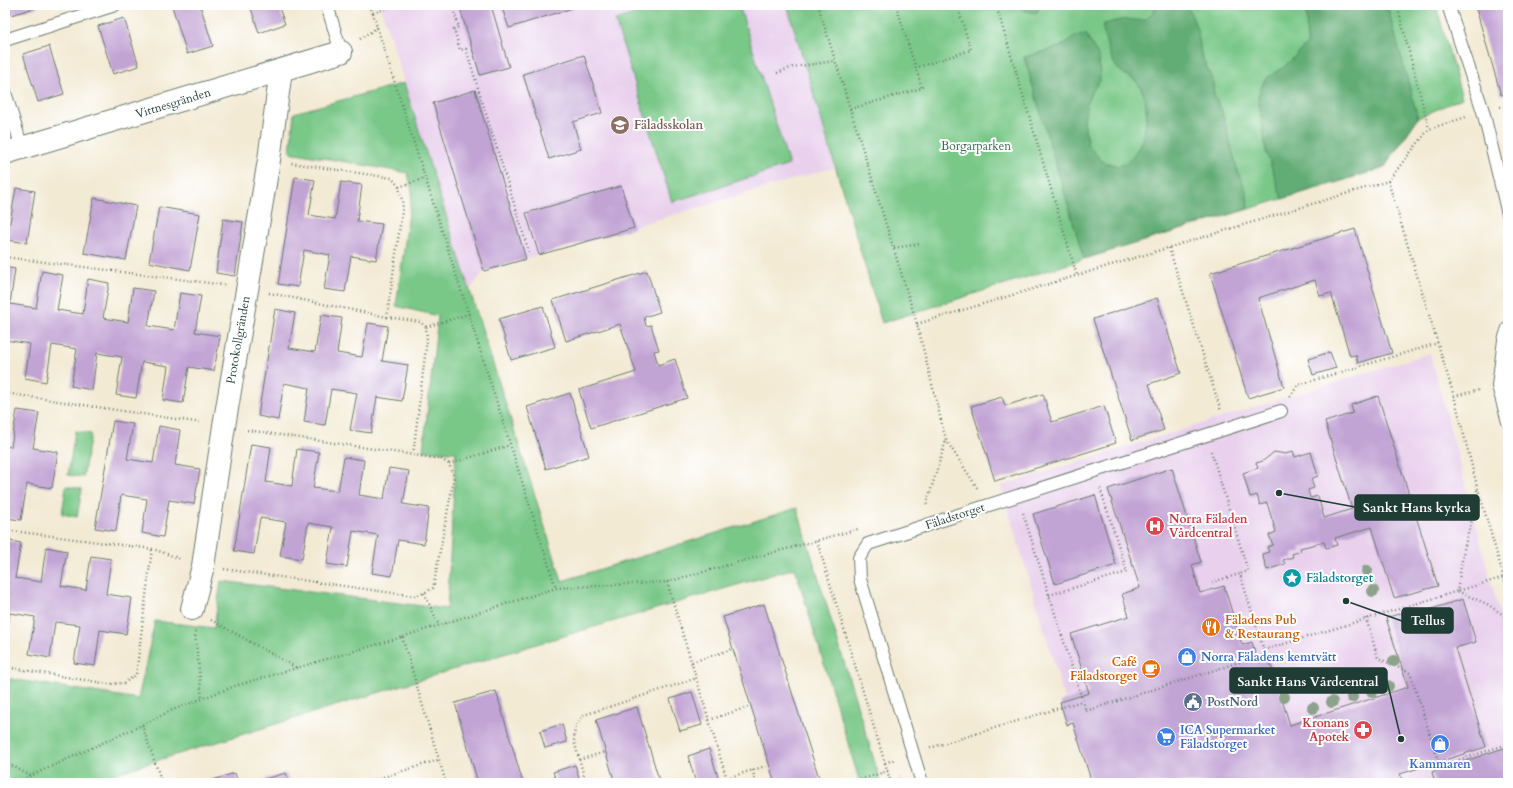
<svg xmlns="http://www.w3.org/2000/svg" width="1513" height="788" viewBox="0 0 1513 788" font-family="Cardo,serif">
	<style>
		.built { fill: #e9d1ed }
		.green { fill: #79c888; stroke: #4c825e }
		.forest { fill: #62ac74; stroke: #407454 }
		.building { fill: #c1a3d4 }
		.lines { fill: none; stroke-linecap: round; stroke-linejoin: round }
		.service-casing { stroke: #697a6c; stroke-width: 14 }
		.minor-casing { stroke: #697a6c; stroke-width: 24 }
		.path { stroke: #697a6c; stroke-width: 2.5; stroke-dasharray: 1 3; stroke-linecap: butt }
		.service { stroke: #fff; stroke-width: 12 }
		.minor { stroke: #fff; stroke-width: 22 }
		.tree { fill: #8da28a }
		.labels { text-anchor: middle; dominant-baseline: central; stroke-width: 4; stroke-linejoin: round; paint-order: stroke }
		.street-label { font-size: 12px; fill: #1f3d34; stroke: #fff }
		.education-label { font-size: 12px; font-weight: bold; fill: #785e54; stroke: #fff; text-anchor: start }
		.park-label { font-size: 12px; fill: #3a674d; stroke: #fff }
		.health-label { font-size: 12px; font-weight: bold; fill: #be3a42; stroke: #fff; text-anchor: start }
		.culture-label { font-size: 12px; font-weight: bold; fill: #0d838f; stroke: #fff; text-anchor: start }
		.food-label { font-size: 12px; font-weight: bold; fill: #c56008; stroke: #fff; text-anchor: start }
		.shop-label { font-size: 12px; font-weight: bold; fill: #366cbe; stroke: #fff; text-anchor: start }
		.service-label { font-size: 12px; font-weight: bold; fill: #4e5e75; stroke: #fff; text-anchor: start }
		.leader { fill: none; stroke: #1f3d34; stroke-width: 1.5 }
		.callout-dot { fill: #1f3d34; stroke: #fff; stroke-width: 1.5 }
		.callout { fill: #1f3d34; stroke: #1f3d34; stroke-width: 1.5 }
		.callout-label { font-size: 13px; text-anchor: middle; font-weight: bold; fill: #fff }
	</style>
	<rect width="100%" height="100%" fill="#fff"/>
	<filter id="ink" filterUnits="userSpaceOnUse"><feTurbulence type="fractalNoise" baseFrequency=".025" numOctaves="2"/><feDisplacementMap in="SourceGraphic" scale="8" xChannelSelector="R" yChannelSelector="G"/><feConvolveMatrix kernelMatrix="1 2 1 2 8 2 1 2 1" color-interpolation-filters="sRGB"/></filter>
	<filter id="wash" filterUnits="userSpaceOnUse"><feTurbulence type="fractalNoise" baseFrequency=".012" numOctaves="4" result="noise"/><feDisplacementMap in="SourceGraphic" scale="16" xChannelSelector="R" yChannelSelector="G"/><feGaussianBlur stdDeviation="0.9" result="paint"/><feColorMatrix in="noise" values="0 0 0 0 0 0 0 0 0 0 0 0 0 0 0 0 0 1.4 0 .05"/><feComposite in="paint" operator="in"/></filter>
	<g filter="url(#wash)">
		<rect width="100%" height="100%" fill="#f3ead4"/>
		<path class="built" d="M380 5H787L835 167 484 271 470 290Z
			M1430 353 1508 644V783H1426L1425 780 1415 783H1090L1001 486Z"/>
		<path class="green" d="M663 5H739L789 165 672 202 615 20Z
			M787 5H1436L1462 98 1418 118 1384 168 1084 259 882 323Z
			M404 83 562 581 797 508 881 783H860L795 568 540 643 84 783H5V678L138 699 155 621 214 628 221 581 447 609 456 452 423 451 438 316 396 306 412 192 408 173 290 152 294 113Z
			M75 431 91 434 83 477 68 475Z
			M66 486 82 489 77 517 62 514Z"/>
		<path class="forest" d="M1018 5H1041L1036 13 1025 11Z
			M1164 5H1180L1190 11 1198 32 1201 54 1213 81 1214 95 1222 111 1238 172 1247 193 1248 209 1084 259 1024 57 1059 47 1078 35 1086 34 1099 58 1100 81 1091 92 1087 103 1084 121 1088 145 1103 162 1119 166C1123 164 1128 161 1132 157 1147 139 1152 105 1139 85 1134 76 1121 77 1114 63 1108 52 1105 37 1102 25 1108 23 1114 21 1121 20 1142 17 1141 28 1157 7Z
			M1304 5H1387L1418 118 1384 168 1282 199 1266 151 1258 96 1265 79 1285 66 1307 44 1306 12Z"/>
		<g id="blocks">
			<path class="building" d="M8 5H37L38 7 11 15Z
				M175 5H200L213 46 187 54 172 6Z
				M250 5H278L285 24 259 33Z
				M459 5H491L509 67 480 75Z
				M501 5H582L509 28Z
				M1475 5H1508V93L1501 95Z
				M124 18 139 66 113 74 98 26Z
				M49 46 64 94 38 102 23 54Z
				M584 55 602 113 573 122 581 149 549 159 523 74Z
				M475 90 526 259 484 271 433 103Z
				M295 177 315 180 309 215 335 219 341 182 362 185 357 221 382 224 376 260 351 256 345 292 324 289 330 255 304 250 298 287 278 284Z
				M621 186 634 228 539 255 526 213Z
				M16 188 35 191 27 243 7 240Z
				M94 198 136 206 126 260 84 253Z
				M159 207 200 214 190 270 149 262Z
				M223 219 243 222 235 276 216 273Z
				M1355 229 1392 353 1358 363 1356 355 1350 356 1331 293 1320 296 1315 280 1258 298 1284 387 1248 398 1210 273Z
				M5 267 15 269 10 304 36 308 42 271 63 275 57 310 83 314 88 279 109 283 103 318 128 322 133 288 154 291 148 326 174 330 180 293 201 296 195 332 220 336 214 371 189 367 183 403 163 400 168 366 142 362 136 398 116 395 122 357 97 353 92 390 71 386 77 349 52 345 46 382 25 378 30 344 5 340Z
				M647 271 660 312 644 317 646 326 651 325 659 350 654 351 658 365 675 359 687 398 591 428 579 390 636 372 620 324 566 341 553 300Z
				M1157 298 1181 373 1149 384 1164 430 1132 440 1093 319Z
				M543 306 555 347 511 360 499 319Z
				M275 309 295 313 289 348 315 352 321 315 342 318 337 353 362 357 368 323 388 326 382 361 408 365 402 401 377 397 371 433 350 430 357 393 331 389 325 425 304 422 309 388 284 383 278 420 258 416Z
				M1330 352 1336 368 1313 375 1308 359Z
				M570 393 589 456 546 469 527 407Z
				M1043 394 1052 422 1104 406 1116 443 995 481 971 406 1002 397 1005 406Z
				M1378 396 1438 586 1394 598 1372 527 1335 538 1337 545 1326 548 1324 542 1300 548 1301 551 1292 554 1293 557 1283 560 1285 564 1267 570 1262 554 1269 552 1267 547 1273 545 1269 535 1276 532 1267 503 1260 505 1257 495 1250 497 1243 473 1258 468 1256 463 1263 461 1274 452 1286 454 1293 451 1295 457 1311 452 1318 476 1311 479 1314 488 1308 490 1310 498 1318 496 1324 518 1352 509 1325 422 1353 413 1351 405Z
				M17 410 39 413 33 448 58 452 52 488 27 484 21 520 5 518V446L11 447Z
				M113 421 133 424 127 459 153 463 159 426 180 430 175 465 200 469 194 504 169 500 163 537 142 533 147 499 121 495 116 531 95 528Z
				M251 444 271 447 266 482 292 486 297 449 319 452 313 488 338 491 344 457 364 460 359 495 384 499 389 468 409 471 403 504 429 508 424 544 398 540 392 576 372 573 378 535 353 531 347 567 327 564 333 527 308 523 302 559 280 556 286 522 260 518 254 554 234 551Z
				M1172 468 1201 562 1192 565 1200 593 1224 586 1242 645 1252 642 1257 659 1268 656 1290 725 1408 687 1386 618 1414 609 1416 614 1463 599 1476 642 1455 648 1486 747 1400 774 1402 780 1393 783H1092L1073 723 1067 725 1060 702 1089 693 1071 634 1129 616 1122 594 1140 588 1108 489Z
				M1095 495 1116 565 1055 584 1033 514Z
				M5 540 21 543 15 578 41 582 46 547 67 551 61 586 86 590 91 556 111 559 106 594 132 598 129 617 126 634 100 630 95 666 74 663 80 625 55 622 50 658 29 654 35 617 10 613 5 637Z
				M764 604 820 781 812 783H775L723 617Z
				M496 691 523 783H478L455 703Z
				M692 692 702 725 680 731 670 699Z
				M637 707 660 783H615L596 720Z
				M562 724 567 742 545 748 540 731Z
				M1504 748 1508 761V779L1498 783H1435L1432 772Z
				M709 749 720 783H696L688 756Z
				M575 765 581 783H557L553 772Z
				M235 773 238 783H203Z
				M286 773 289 783H267L265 779Z"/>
		</g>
	</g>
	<g filter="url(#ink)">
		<use href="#blocks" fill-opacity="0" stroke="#697a6c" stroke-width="1"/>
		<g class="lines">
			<g class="service-casing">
				<path id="service" d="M327 5 341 52
					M1448 5 1483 111 1508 214
					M5 40 115 5
					M5 92 22 148
					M1508 328 1504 340 1498 386 1508 422
					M922 783 860 579 859 558 868 544 1281 411"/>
			</g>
			<g class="minor-casing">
				<path id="minor" d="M5 153 341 52
					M192 609 203 566 224 426 269 160 281 70"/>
			</g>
			<path class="path" d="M370 5 556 588
				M452 5 459 27 454 29 460 50 466 49 529 252
				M818 5 917 324 946 440 926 506
				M996 5 1077 276
				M1397 5 1429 129
				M373 13 397 5
				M360 39 378 27
				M915 68 971 50 957 5
				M777 73 793 67 835 61
				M1500 107 1508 105
				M850 109 922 88 896 5
				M1388 181 1454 396 1476 482 1508 592
				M399 187 425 178
				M894 248 919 244
				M1169 248 1221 411
				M5 257 225 285
				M269 293 387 317 403 204 399 187 392 178 291 163
				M387 317 420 322 426 327 427 339 413 455
				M917 324 1388 181 1429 129 1466 117
				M426 327 469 314
				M5 393 202 423
				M1454 396 1480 390
				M1290 397 1298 385 1438 343
				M946 440 978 489
				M1211 451 1248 571 1240 574
				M449 464 510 445
				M1477 490C1478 507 1470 524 1466 541 1462 557 1460 574 1457 591L1487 604 1508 618
				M1023 513 1086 711 1265 654 1240 574 1212 582
				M5 530 153 549 181 559
				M817 541 891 783
				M224 569 414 596 424 593 433 588 454 477 449 464 441 459 247 430
				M667 582 728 783
				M424 593 439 625
				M1049 595 1127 572 1100 488
				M1366 618 1378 658 1410 673 1441 769
				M211 620 297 668
				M195 632 202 699
				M402 637 446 783
				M1264 650 1504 577
				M692 662 733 649
				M5 667 109 684 124 683 136 675 152 549
				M709 720 751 706
				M142 725 162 783
				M930 748 1082 701
				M579 760 605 752
				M5 762 31 776
				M885 763 896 759
				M1440 766 1508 744
				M753 770 755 783
				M727 778 769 765
				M15 783 142 725 170 711 235 686 402 637 556 588 667 582 858 529
				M364 783 438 760
				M586 783 574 741 575 726 584 715 697 678
				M849 783 888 771
				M899 783 900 775"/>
			<use href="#service" class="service"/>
			<use href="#minor" class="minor"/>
		</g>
		<g class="tree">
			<circle cx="1367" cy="571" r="6"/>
			<circle cx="1373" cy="591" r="6"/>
			<circle cx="1394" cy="661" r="6"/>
			<circle cx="1388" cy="686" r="6"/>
			<circle cx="1372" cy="691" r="6"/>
			<circle cx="1284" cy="697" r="6"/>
			<circle cx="1352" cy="697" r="6"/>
			<circle cx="1332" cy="702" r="6"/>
			<circle cx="1313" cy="708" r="6"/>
		</g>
	</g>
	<defs>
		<g id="school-disc" transform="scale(1)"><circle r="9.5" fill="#8d6e63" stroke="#fff"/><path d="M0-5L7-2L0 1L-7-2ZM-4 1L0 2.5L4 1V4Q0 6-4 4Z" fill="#fff"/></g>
		<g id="hospital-disc" transform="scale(1)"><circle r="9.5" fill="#e0444e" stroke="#fff"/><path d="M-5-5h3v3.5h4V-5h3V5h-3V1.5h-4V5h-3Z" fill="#fff"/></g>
		<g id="sight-disc" transform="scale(1)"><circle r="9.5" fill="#0f9aa8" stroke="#fff"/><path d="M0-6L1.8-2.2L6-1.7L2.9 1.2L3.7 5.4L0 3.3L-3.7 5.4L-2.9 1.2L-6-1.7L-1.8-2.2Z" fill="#fff"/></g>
		<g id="restaurant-disc" transform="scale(1)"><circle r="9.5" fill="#e8710a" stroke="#fff"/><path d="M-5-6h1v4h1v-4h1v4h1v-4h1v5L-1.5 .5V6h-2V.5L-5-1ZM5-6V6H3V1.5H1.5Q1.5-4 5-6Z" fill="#fff"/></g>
		<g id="shop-disc" transform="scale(1)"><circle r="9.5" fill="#3f7fe0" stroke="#fff"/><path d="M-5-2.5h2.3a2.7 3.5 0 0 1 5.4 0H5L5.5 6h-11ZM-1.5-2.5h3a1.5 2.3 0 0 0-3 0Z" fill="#fff"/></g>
		<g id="cafe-disc" transform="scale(1)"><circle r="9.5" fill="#e8710a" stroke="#fff"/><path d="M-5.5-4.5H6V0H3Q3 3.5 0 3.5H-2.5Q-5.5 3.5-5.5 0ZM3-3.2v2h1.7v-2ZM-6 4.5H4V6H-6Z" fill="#fff"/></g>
		<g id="civic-disc" transform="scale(1)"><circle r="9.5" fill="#5c6f8a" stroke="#fff"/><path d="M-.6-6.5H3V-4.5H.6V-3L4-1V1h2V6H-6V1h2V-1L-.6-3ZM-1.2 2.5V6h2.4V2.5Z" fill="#fff"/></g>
		<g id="pharmacy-disc" transform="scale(1)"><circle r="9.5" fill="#e0444e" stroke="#fff"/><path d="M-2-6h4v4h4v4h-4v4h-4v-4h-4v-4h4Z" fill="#fff"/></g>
		<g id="supermarket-disc" transform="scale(1)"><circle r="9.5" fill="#3f7fe0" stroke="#fff"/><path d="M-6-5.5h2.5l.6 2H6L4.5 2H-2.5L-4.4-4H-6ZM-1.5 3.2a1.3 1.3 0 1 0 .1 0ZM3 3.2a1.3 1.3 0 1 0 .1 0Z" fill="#fff"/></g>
	</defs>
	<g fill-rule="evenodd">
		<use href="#school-disc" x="620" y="125"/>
		<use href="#hospital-disc" x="1155" y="526"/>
		<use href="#sight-disc" x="1292" y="578"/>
		<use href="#restaurant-disc" x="1211" y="627"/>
		<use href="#shop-disc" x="1187" y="657"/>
		<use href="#cafe-disc" x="1151" y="669"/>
		<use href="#civic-disc" x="1193" y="702"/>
		<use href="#pharmacy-disc" x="1363" y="730"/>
		<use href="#supermarket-disc" x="1166" y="737"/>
		<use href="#shop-disc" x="1440" y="744"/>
	</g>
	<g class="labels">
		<g class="street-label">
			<text transform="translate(173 103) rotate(-17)">Vittnesgränden</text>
			<text transform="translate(238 340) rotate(-80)">Protokollgränden</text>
			<text transform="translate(955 516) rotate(-18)">Fäladstorget</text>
		</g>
		<g class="education-label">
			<text x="634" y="125">Fäladsskolan</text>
		</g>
		<g class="park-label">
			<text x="976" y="146">Borgarparken</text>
		</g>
		<g class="health-label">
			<text x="1169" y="519">Norra Fäladen<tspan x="1169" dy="14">Vårdcentral</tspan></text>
			<text x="1349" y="723" text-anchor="end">Kronans<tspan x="1349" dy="14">Apotek</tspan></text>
		</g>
		<g class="culture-label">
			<text x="1306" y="578">Fäladstorget</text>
		</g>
		<g class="food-label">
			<text x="1225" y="620">Fäladens Pub<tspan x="1225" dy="14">&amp; Restaurang</tspan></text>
			<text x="1137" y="662" text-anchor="end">Café<tspan x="1137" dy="14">Fäladstorget</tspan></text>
		</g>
		<g class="shop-label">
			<text x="1201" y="657">Norra Fäladens kemtvätt</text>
			<text x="1180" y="730">ICA Supermarket<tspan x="1180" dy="14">Fäladstorget</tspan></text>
			<text x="1440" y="764" text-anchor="middle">Kammaren</text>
		</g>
		<g class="service-label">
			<text x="1207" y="702">PostNord</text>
		</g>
	</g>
	<path class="leader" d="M1279 493L1355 507M1346 601L1402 621M1401 739L1387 681"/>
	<g class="callout-dot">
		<circle cx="1279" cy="493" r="4"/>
		<circle cx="1346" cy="601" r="4"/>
		<circle cx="1401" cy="739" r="4"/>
	</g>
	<g class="callout">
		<rect x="1355" y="495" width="124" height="25" rx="4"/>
		<rect x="1402" y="608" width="51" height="25" rx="4"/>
		<rect x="1230" y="668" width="157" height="25" rx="4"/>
	</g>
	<g class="callout-label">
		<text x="1417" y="512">Sankt Hans kyrka</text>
		<text x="1428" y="625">Tellus</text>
		<text x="1308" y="686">Sankt Hans Vårdcentral</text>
	</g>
	<rect width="1513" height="788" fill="none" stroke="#fff" stroke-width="20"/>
</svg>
